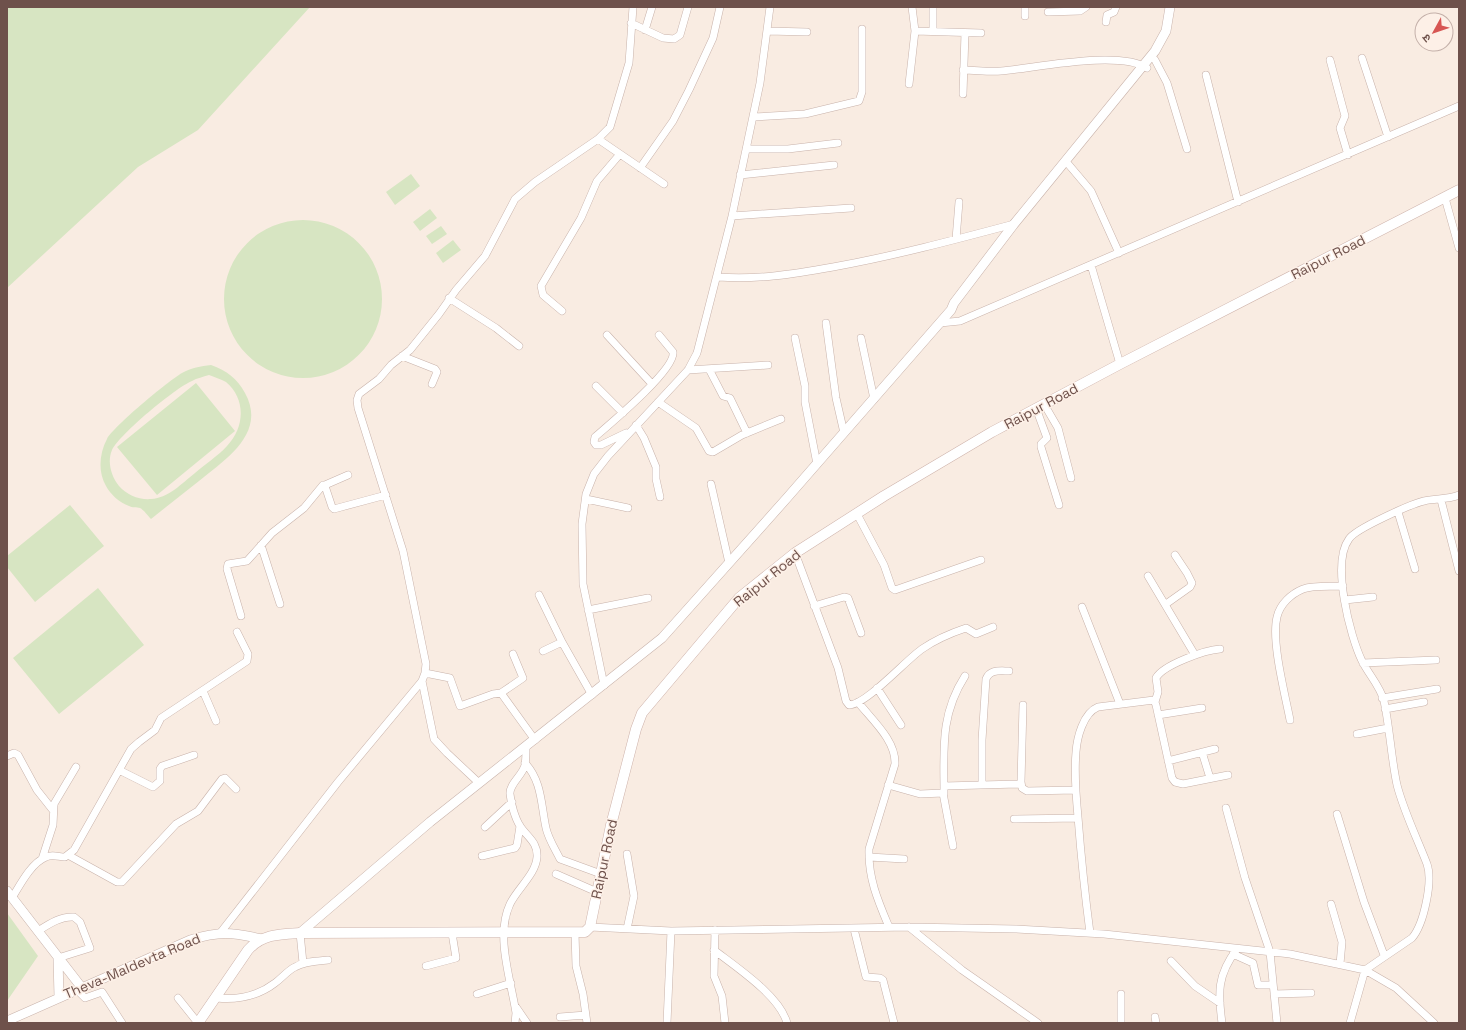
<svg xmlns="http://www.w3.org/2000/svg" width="1466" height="1030" viewBox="0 0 1466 1030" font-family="'Space Grotesk','Noto Sans Devanagari',sans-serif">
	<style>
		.green { fill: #d7e5c2; fill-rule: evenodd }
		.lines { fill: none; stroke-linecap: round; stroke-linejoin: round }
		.minor-casing { stroke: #c8b2aa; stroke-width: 8 }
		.tertiary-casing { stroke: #c8b2aa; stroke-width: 10 }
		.secondary-casing { stroke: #ceb3ab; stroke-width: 11 }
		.minor { stroke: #fff; stroke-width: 7 }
		.tertiary { stroke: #fff; stroke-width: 9 }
		.secondary { stroke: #fff; stroke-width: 10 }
		.labels { text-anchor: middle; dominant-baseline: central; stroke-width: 3; stroke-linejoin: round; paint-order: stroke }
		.street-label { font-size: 14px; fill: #6e514b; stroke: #fdf0e7 }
	</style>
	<rect width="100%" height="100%" fill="#f9ece2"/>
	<path class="green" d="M7 7H310L198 130 138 167 7 288Z
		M411 174 420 186 395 205 386 192Z
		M430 209 437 218 420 231 413 222Z
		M224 299a79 79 0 1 1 158 0a79 79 0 1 1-158 0Z
		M441 226 447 234 432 244 426 236Z
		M453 240 461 250 443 263 436 253Z
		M211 365C227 371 237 378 245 393 267 433 226 459 199 481 183 494 167 506 151 519 148 516 144 510 140 508 137 507 132 508 129 506 120 503 110 494 106 486 98 472 99 454 107 439 113 427 168 381 182 373 191 368 201 366 211 365ZM209 375C214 377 221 379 226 382 246 399 245 427 227 446 218 456 205 464 195 473 182 483 169 498 151 499 139 500 127 495 119 486 111 476 107 462 112 450 120 434 175 388 192 381 197 378 203 377 209 375Z
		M196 383 235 431 157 495 117 447Z
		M70 505 104 546 35 602 7 567V556Z
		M98 588 144 645 59 714 13 658Z
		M7 913 38 956 7 1001Z"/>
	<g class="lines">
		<g class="minor-casing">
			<path id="minor" d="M1048 12 1080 11 1086 7
				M1025 16V7
				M1106 22 1107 15 1114 12 1116 7
				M631 23 663 38 674 39 680 35 688 7
				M645 30 652 7
				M768 31 807 32
				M915 31 981 33
				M933 31V7
				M1362 58 1388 137
				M1155 60 1167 83 1187 149
				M1330 60 1345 116 1340 128 1348 155
				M963 70C976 70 988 72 1001 71 1036 68 1118 50 1147 68
				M1206 75 1238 202
				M909 84 915 31 912 7
				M963 94 965 33
				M754 117 805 114 859 101 862 92V29
				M598 139 664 184
				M746 149H788L838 143
				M1069 165 1091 191 1119 253
				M640 168 673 121 689 90 713 38 720 7
				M740 175 834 165
				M1445 198 1459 248
				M732 216 851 208
				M956 239 959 202
				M1091 265 1120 364
				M718 277C757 280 794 274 833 267 894 256 954 240 1014 224
				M449 298 496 328 519 346
				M562 311 543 295 541 286 581 218 597 181 620 154
				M826 323 836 398 844 433
				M940 323 960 321 1459 106
				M607 335 652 384
				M795 338 805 386V402L817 464
				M861 338 874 399
				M402 356 435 369 437 372 432 384
				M709 369 723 396 730 398 747 433
				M688 370 768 365
				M596 386 623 413
				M658 402 696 428 709 451 713 452 742 435 781 419
				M1044 404 1058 428 1071 478
				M1036 408 1047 438 1041 444V447L1059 505
				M636 425 644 438 656 467V479L660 497
				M626 433 601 445H596L594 442 595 437C610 424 676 369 673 352L659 335
				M711 484 729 563
				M325 485 348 475
				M586 499 628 508
				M1441 500 1459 571
				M1398 512 1415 569
				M857 514 884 565 892 588 895 590 981 560
				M261 545 280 604
				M795 553 838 668 846 701 849 705C866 705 906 660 922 649 935 640 951 633 966 628L976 634 993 627
				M1148 576 1195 655
				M539 595 562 642 592 695
				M1345 600 1373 597
				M1166 604 1190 587 1192 583 1187 573 1175 555
				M814 606 844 597 848 598 861 633
				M1082 607 1120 704
				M588 610 648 598
				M241 616 227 569 228 564 247 561 272 533 304 508 323 485 325 486 332 507 334 509 386 495
				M543 651 562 642
				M1363 663 1436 660
				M425 673 450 678 460 706 493 694 501 693 535 740
				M422 681 434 739 447 753 479 783
				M604 685 583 584 582 524 586 494 594 474 608 456 688 370 697 353 732 216 760 83 770 7
				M877 688 901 725
				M203 691 216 721
				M501 693 523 678 513 654
				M1382 698 1437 689
				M858 702C871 719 896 740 895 764L869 849C868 878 878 901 889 927
				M1155 702 1158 692 1156 678C1163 665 1205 650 1220 649
				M1023 705 1021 782 1022 788 1027 791 1076 790
				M1385 709 1424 702
				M1158 715 1202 708
				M1290 720C1285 694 1271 641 1277 617 1280 604 1291 594 1303 589 1315 585 1330 587 1343 586
				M1357 734 1388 728
				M1202 752 1210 778
				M7 756 14 753 18 755 37 790 52 809
				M1168 761 1215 749
				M525 763C542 781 541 805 546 828 548 838 555 849 560 859L601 874
				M119 770 153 787 160 781V769L162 766 194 755
				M982 784V740L986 679C990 669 1000 671 1009 671
				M888 785 920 794 943 793 953 846
				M944 786 1021 784
				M944 794C944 749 940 715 965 676
				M1226 808 1245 878 1270 952 1277 1023
				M1337 814 1364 902 1384 955
				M1014 819 1078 818
				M485 827 512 802
				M627 854 634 896 627 929
				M68 855 117 882H122L176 824 198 811 222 779 225 778 236 789
				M482 856 515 848 517 845 520 826
				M869 857 904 859
				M42 859 53 825 54 804 76 767
				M556 874 597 892
				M12 898C20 885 31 863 46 857 52 854 59 857 65 857L74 850 131 749 139 742 155 730 161 718 247 661 248 654 237 632
				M1331 904 1342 942 1340 964
				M590 927 671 931 909 927 1016 929 1104 934 1290 954 1365 970 1396 988 1434 1023
				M909 927 962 970 1038 1023
				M854 929 866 977 880 978 883 980 894 1023
				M715 930 714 976 722 996 725 1023
				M38 931C49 924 61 916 74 917L80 922 90 948 58 958
				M221 932 338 782 422 681 425 673 426 664 403 551 358 408 357 400 359 394 379 379 391 365 410 350 439 314 456 290 485 256 515 199 535 182 598 139 610 127 629 63 633 7
				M300 933 303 963
				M575 933 576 966 583 994 587 1023
				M1090 933C1085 895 1081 856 1078 817 1076 796 1074 774 1076 752 1077 738 1083 713 1098 707L1154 700 1156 705 1172 778 1175 782 1183 784 1228 775
				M714 950C736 967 780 996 787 1023
				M1233 954 1253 963 1258 985H1273
				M1171 961 1195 986 1220 1003
				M426 966 456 958 452 933
				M77 990 85 998 102 992 122 1023
				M477 994 511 983
				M1121 994V1023
				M1274 994 1311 993
				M178 998 198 1023
				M217 998C238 1000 258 996 275 983 282 978 287 971 295 967 305 961 317 961 328 960
				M516 1007 527 1023
				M560 1017 586 1015
				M1155 1017 1156 1023
				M515 1023 516 1013C511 980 495 936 510 904 517 889 536 874 537 857 538 842 527 837 520 826 515 818 511 804 510 794 509 784 523 775 525 765 526 759 526 752 526 746
				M667 1023 671 931
				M1222 1023C1218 993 1217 975 1237 949
				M1350 1023 1365 970 1412 938C1424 924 1433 881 1427 864 1417 838 1404 812 1397 785 1391 757 1390 729 1384 701 1380 686 1369 675 1362 661 1350 636 1331 563 1349 539 1355 529 1411 504 1424 501 1436 498 1447 500 1459 495"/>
		</g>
		<g class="tertiary-casing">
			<path id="tertiary" d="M7 891 82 988
				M300 933 430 822 662 638 786 499 951 310 954 303 1014 224 1155 51 1166 31 1170 7
				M58 958 59 997
				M7 1021 190 940C219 931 231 932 262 939"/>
		</g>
		<g class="secondary-casing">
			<path id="secondary" d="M198 1023 248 950C262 934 280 934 300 933L585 932 590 927 611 825 636 729 642 713 739 598 795 553 884 496 992 432 1120 364 1459 190"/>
		</g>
		<use href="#minor" class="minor"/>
		<use href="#tertiary" class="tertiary"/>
		<use href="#secondary" class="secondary"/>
	</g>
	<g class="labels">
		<g class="street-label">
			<text transform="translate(1328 257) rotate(-27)">Raipur Road</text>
			<text transform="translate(1041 406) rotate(-28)">Raipur Road</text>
			<text transform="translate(767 578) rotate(-39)">Raipur Road</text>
			<text transform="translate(604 859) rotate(-78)">Raipur Road</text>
			<text transform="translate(132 966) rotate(-23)">Theva-Maldevta Road</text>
		</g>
	</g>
	<rect width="1466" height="1030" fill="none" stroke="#6e514b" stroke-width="16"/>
	<g transform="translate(1434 32) rotate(230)"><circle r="19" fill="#fdf0e7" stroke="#c4b0a9"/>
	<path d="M0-3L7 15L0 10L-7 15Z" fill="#d75653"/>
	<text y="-6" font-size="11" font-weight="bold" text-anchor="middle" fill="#6e514b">उ</text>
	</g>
</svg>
